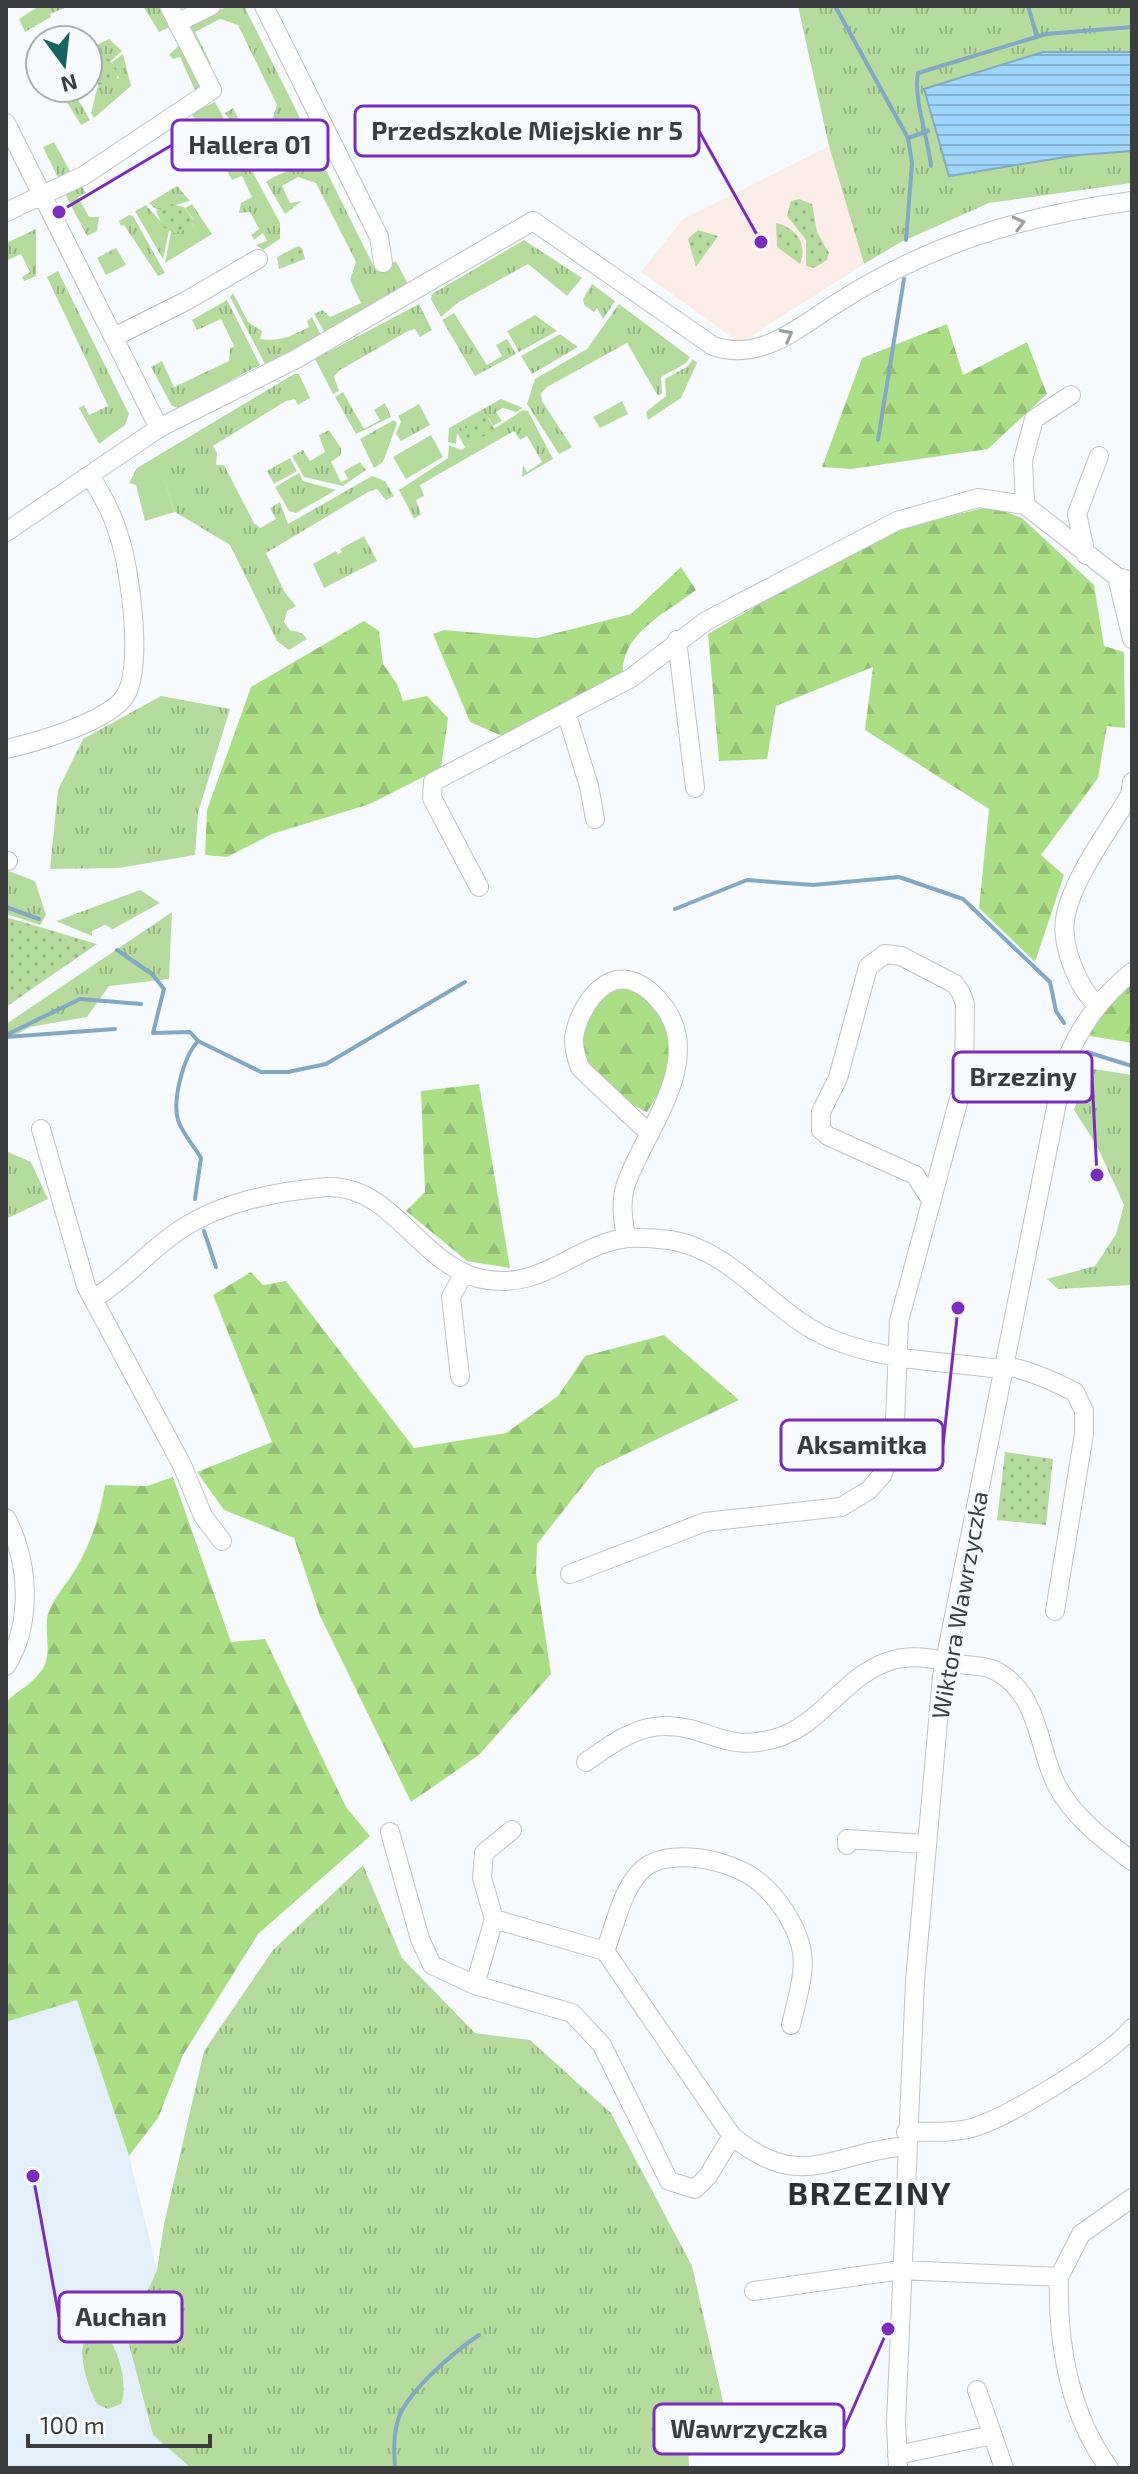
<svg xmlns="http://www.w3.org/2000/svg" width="1138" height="2474" viewBox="0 0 1138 2474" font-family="'Exo 2',sans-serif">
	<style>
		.built { fill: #e4f0f9 }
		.education { fill: #fcede9 }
		.grass { fill: url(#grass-tufts) }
		.forest { fill: url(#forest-firs) }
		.park { fill: url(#park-dots) }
		.garden { fill: #b5dc9d }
		.water { fill: url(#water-rules); stroke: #82a8c4; stroke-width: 2 }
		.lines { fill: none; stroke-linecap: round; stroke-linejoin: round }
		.stream { stroke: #82a8c4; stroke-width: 4 }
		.minor-casing { stroke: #bec3c6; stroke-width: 20 }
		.minor { stroke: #fff; stroke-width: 18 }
		.oneway { stroke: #9d9e9e }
		.labels { text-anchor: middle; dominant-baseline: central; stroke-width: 7; stroke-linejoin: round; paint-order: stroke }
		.street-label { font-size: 24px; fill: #3b3d3e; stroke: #f7fbfe }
		.district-label { font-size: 32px; font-weight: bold; letter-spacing: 2px; fill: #2d3033; stroke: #f7fbfe }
		.leader { fill: none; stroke: #7b2cbf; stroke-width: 3 }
		.callout-dot { fill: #7b2cbf; stroke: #f7fbfe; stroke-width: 3 }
		.callout { fill: #f7fbfe; stroke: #7b2cbf; stroke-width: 3 }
		.callout-label { font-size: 26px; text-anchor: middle; font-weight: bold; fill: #3b3d3e }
	</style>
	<defs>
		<pattern id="grass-tufts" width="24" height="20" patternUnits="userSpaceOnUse" patternTransform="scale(2)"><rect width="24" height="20" fill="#b5dc9d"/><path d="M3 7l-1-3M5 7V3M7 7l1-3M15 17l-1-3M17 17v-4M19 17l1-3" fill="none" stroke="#94b481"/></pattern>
		<pattern id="forest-firs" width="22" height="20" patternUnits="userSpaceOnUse" patternTransform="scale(2)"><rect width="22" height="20" fill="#aadf86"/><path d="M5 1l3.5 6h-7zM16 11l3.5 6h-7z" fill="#93c075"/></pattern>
		<pattern id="park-dots" width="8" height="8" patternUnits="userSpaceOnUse" patternTransform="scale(2)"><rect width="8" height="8" fill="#b5dc9d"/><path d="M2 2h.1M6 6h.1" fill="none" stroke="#94b481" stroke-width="1.8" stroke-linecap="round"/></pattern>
		<pattern id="water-rules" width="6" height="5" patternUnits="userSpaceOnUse" patternTransform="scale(2)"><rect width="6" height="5" fill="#a0d6fd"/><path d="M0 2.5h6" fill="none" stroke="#84afce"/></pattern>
	</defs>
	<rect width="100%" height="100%" fill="#f7fbfe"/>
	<path class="built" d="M77 1999 129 2156 157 2270 127 2337 153 2435 191 2468H6V2022Z"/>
	<path class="education" d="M829 146 864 264 740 343 641 272 682 220Z"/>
	<path class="grass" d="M39 6H67V7L50 14 51 17 25 32 19 19Z
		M143 6H163L201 84 198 97 180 57 173 59 169 55 178 46 170 27 159 32Z
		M228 6H244L300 118 248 143 252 152 249 154 225 113 233 108 247 135 271 123 277 105 238 25 220 19 195 32 211 64 208 66 190 29 192 24Z
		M798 6H1132V52H1043L1078 155 1132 151V183L989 203 901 242 864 264 829 146Z
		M109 39 122 51 111 61 88 59V49Z
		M123 54 131 86 94 118 91 113 98 85 119 78 112 62Z
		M58 88H71L90 120 81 125Z
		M215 102 280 223V239L263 250 256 245 267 241 263 233 254 240 251 235 259 229 250 212 239 213 241 203 252 197 242 176 232 180 226 169 223 170 191 113Z
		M54 142 70 171 58 178 43 147Z
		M321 160 376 271 396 261 408 284 325 333 314 314 323 310 330 317 361 303 350 280 356 262 316 183 298 177 282 186 290 203 302 201 285 214 266 182C281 170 303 168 321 160Z
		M81 185 86 193 78 197 89 217H99L97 231 87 236 65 194Z
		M177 186 190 201 157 210 149 203Z
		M192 204 212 234 165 263 171 232 193 226V219L185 208Z
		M146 205 169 231 163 259 135 211Z
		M129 215 133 216 165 273 158 276 124 225 121 226 119 221Z
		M36 229V276L24 281 22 277 30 272 21 254 6 261V243Z
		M524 240 582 278 567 296 528 264 459 302 441 317 431 299 432 294Z
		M116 248 126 265 106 275 97 258Z
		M58 271 129 414 125 425 99 444 79 408 84 405 89 415 108 406 47 277Z
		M592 284 615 301 603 319 597 308 594 312 584 305 583 299Z
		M233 293 248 322 262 331 260 339C279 342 292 336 309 327L307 321 312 317 321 335 265 364 230 297Z
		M227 300 260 365 179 408 172 406 151 367 162 361 174 387 229 361 230 349 234 346 221 319 197 330 192 320Z
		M419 304 432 330 420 337 415 329 408 331 340 370 334 377 339 391 333 394 315 359Z
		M619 304 690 357 686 363 661 377 662 393 658 396 627 343 547 387 541 393 542 401 572 447 559 454 527 404 535 379 587 349Z
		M454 313 487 365 502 356 496 345 507 339 516 354 475 376 442 320Z
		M535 315 557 331 519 352 507 331Z
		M560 334 578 347 532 374 521 356Z
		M693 359 697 363 681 398 648 420 646 412 666 396 665 379 688 366Z
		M294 374H299L310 398 298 405 295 399 286 401 213 446 217 453 216 465H224L254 523 260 528 276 519 270 508 280 502 288 524 372 476 385 481 394 496 386 500 377 489 368 492 266 553 284 591 296 606 287 611 284 622 290 630 302 633 307 639 289 650 277 641 230 545 175 512 162 474 136 485 129 483 137 468Z
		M343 392 364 429 380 420 374 410 385 403 391 417 356 434 335 397Z
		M501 399 523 408 516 412 503 408 496 412 502 421 493 426 488 417 457 434 456 444 448 442 449 428Z
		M622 401 628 414 600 428 593 417Z
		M419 404 430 425 401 441 396 434 401 422 398 416Z
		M523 410 528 411 553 459 522 477 523 465 527 472 542 462 527 436 520 440 514 431 420 485 424 496 416 500 421 514 414 519 399 490 448 458 449 445 461 450Z
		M394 420 397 423 383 462 374 468 360 439Z
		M329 430 341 448V455L331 462 341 482 348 479 344 471 360 462 366 470 343 486 304 477 292 456 303 450 310 461 325 452 319 435Z
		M290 458 297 471 274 484 267 471Z
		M299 473 303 481 336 490 296 513 289 511 275 487Z
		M364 536 377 561 324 588 313 564 336 551 338 554 332 558 342 552 340 549Z
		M161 696 230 709 198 813 195 855 119 868 50 869 58 790 83 739Z
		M6 870 35 881 46 915 40 925 6 914Z
		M140 890 160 903 113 929 105 925 92 931V936L56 921Z
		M172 912 169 979 109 986 87 1017 30 1027 6 1040V1024Z
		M1088 1068 1132 1075V1285L1058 1289 1047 1279 1095 1266 1116 1234 1124 1205 1097 1146 1074 1110Z
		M6 1151 31 1162 48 1199 6 1219Z
		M363 1865 402 1958 475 2033 530 2040 611 2113 692 2266 727 2419 688 2433 689 2468H191L153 2435 127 2337 157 2270 164 2224 204 2051 273 1950Z
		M101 2330C118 2343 129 2385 121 2404L108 2409 97 2404C87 2384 74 2350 90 2331Z"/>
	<path class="forest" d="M947 324 963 375 1027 342 1047 394 988 449 851 469 822 467 862 358Z
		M991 506 1022 518 1094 585 1104 646 1124 652 1125 728 1107 726 1098 778 1041 855 1064 875 1035 962 979 908 989 809 865 730 873 667 776 706 767 759 719 761 708 634 829 564 903 528Z
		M681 567 696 590C668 612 621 633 623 673L502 736 470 722 433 634 444 630 537 638 631 614Z
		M364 621 379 631 383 664 397 684 403 701 427 696 448 718 441 768 370 804 272 834 227 857 205 855 207 810 251 687Z
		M1132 981V1043L1084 1035 1100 1008Z
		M623 987 649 998 674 1035 667 1080 647 1112C625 1103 579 1069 580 1043 581 1037 584 1030 586 1025 593 1004 603 995 623 987Z
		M479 1084 510 1268 467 1261 406 1211 425 1192 421 1091Z
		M251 1272 263 1285 286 1281 414 1448 506 1433 558 1396 585 1356 664 1335 739 1400 597 1468 537 1544 536 1573 551 1674 479 1755 411 1802 320 1616 294 1538 224 1510 197 1472 272 1442 213 1295Z
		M173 1477 231 1642 265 1639 346 1807 370 1836 258 1934 183 2055 158 2118 129 2156 77 2000 6 2022V1702C19 1689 37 1682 45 1664 51 1649 44 1629 48 1614 55 1595 67 1584 77 1567 92 1540 100 1515 105 1485L147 1486Z"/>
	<path class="park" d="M99 56 109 59 119 72 116 81 99 85 89 79 88 59Z
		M799 199 812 204 817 232 829 253 827 260 814 268 806 266V240L787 216 791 201Z
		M171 204 184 207 194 221 192 228 173 233 163 227 156 211Z
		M776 223C796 228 808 243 800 264L777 247Z
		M698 230 718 236 696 267 688 239Z
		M298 246 302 248 305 259 279 269 277 257Z
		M487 416 495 430 465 447 457 433Z
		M6 917 97 944 6 1007Z
		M1005 1452 1053 1459 1046 1525 997 1520Z"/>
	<path class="garden" d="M431 435 443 457 406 479 393 457Z
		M162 473 175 512 145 521 136 485Z"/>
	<path class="water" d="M1043 52H1132V151L1078 155 949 176 924 89Z"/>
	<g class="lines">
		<path class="stream" d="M835 6 908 138 912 163 906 240
			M1028 6 1037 37
			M908 138 928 131
			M931 166C928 138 913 97 918 73L1046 34 1132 27
			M878 440 904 279
			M6 907 39 919
			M675 909 747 880 813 885 899 877 963 899 1050 982 1056 1011 1064 1023
			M117 950 152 974 164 989 153 1033 190 1032 198 1041 261 1072H288L326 1064 465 982
			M6 1035 80 999 141 1004
			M6 1037 115 1029
			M1087 1052 1132 1066
			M195 1199 201 1158C194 1146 182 1133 178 1120 172 1099 184 1056 198 1041
			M204 1231 216 1267
			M395 2468C394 2451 393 2434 399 2417 410 2389 454 2352 479 2335"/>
		<g class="minor-casing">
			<path id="minor" d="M264 6 379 237 383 263
				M177 23 211 6
				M6 123 159 428
				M6 212 83 176 212 90 169 6
				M114 337 186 301 258 259
				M1025 505 1023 460 1034 419 1071 395
				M6 532 159 428 296 359 533 221 713 346C759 362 797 329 834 305 928 244 1022 216 1132 201
				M1086 555 1077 514 1099 456
				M1117 577 1132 639
				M677 640 695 788
				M566 712 589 786 595 819
				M6 749C37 742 103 723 123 699 145 673 130 568 119 536 113 515 102 494 90 476
				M6 861H8
				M479 887 432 798 433 782 631 678 706 621 897 521 978 498 1025 505 1117 577 1132 581
				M1097 1005C1077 986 1059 942 1066 914 1074 876 1110 829 1130 795L1132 782
				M41 1129 86 1286 182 1465 203 1516 222 1541
				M626 1238C623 1219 620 1202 626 1184 645 1130 704 1063 665 1008 657 997 645 985 632 981 602 971 577 1012 574 1038 573 1048 577 1059 580 1068L650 1134
				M93 1299C122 1282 143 1257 170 1237 214 1203 272 1192 327 1187 392 1185 418 1262 478 1278 541 1294 575 1243 628 1238 641 1237 657 1239 670 1240 735 1250 774 1317 834 1340 881 1359 933 1361 983 1367 995 1369 1008 1366 1019 1369 1038 1374 1057 1383 1075 1392L1084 1411V1434L1055 1611
				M460 1377 451 1297 464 1273
				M6 1518C29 1561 33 1623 6 1666
				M570 1574 705 1522 841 1507 869 1490 882 1475 890 1457 895 1422 899 1321 964 1080 965 1004 961 993 955 984 901 956 885 954 868 967 838 1078 821 1112V1130L828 1136 915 1175 931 1200
				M586 1762C610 1745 636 1725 667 1726 710 1727 723 1752 773 1739 820 1727 843 1677 887 1662 912 1653 935 1659 959 1664 970 1666 984 1665 994 1670 1039 1692 1037 1745 1056 1784 1072 1816 1104 1840 1132 1861
				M512 1830 484 1853 482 1878 494 1919 605 1951 732 2136C801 2193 831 2153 906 2146
				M390 1832 420 1939 432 1965 475 1985 572 2013 602 2045 669 2181 695 2189 708 2176 732 2136
				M847 1845V1839L925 1844
				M605 1951C615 1926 621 1893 639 1873 663 1844 733 1860 758 1881 777 1896 795 1923 801 1947 807 1970 796 2002 791 2025
				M475 1985 494 1919
				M906 2132C929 2131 953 2134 975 2127 1010 2116 1109 2056 1132 2028
				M1059 2277C1057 2342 1069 2414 1109 2468
				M754 2291 901 2270 1059 2277 1081 2234 1132 2198
				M977 2390 1004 2468
				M897 2455 992 2435
				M898 2468 896 2423 915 1981 942 1676 1065 1063C1080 1026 1100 998 1132 972"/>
		</g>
		<use href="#minor" class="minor"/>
	</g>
	<defs><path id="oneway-chevron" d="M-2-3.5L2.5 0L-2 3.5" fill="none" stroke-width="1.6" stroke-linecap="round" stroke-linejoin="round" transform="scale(2)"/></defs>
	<g class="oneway">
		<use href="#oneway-chevron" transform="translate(1019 223) rotate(-15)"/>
		<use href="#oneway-chevron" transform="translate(787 335) rotate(-28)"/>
	</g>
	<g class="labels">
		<g class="street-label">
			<text transform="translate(959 1605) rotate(-80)">Wiktora Wawrzyczka</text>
		</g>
		<g class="district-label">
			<text x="870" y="2192">BRZEZINY</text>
		</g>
	</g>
	<path class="leader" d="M761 242L699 131M59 212L172 145M1097 1175L1092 1077M958 1308L943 1445M33 2176L59 2317M888 2329L844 2429"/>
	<g class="callout-dot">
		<circle cx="761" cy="242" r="8"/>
		<circle cx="59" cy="212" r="8"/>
		<circle cx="1097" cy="1175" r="8"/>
		<circle cx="958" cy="1308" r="8"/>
		<circle cx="33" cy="2176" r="8"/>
		<circle cx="888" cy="2329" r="8"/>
	</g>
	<g class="callout">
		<rect x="355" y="106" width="344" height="50" rx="8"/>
		<rect x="172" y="120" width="156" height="50" rx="8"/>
		<rect x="953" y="1052" width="139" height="50" rx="8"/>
		<rect x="781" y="1420" width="162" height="50" rx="8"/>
		<rect x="59" y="2292" width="123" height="50" rx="8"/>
		<rect x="654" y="2404" width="190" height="50" rx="8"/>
	</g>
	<g class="callout-label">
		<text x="527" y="140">Przedszkole Miejskie nr 5</text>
		<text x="250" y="154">Hallera 01</text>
		<text x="1023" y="1086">Brzeziny</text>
		<text x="862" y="1454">Aksamitka</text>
		<text x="121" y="2326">Auchan</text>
		<text x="749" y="2438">Wawrzyczka</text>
	</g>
	<rect width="1138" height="2474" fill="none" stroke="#3b3d3e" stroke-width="16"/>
	<g transform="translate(64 64) rotate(165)"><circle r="38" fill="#f7fbfe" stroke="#acafb1" stroke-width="2"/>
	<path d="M0-6L14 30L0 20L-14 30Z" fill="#156461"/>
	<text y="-12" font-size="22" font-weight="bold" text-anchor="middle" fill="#3b3d3e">N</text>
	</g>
	<path d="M28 2434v12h182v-12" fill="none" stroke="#3b3d3e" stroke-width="4"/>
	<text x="40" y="2434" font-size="24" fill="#3b3d3e" stroke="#f7fbfe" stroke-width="6" paint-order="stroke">100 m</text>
</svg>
